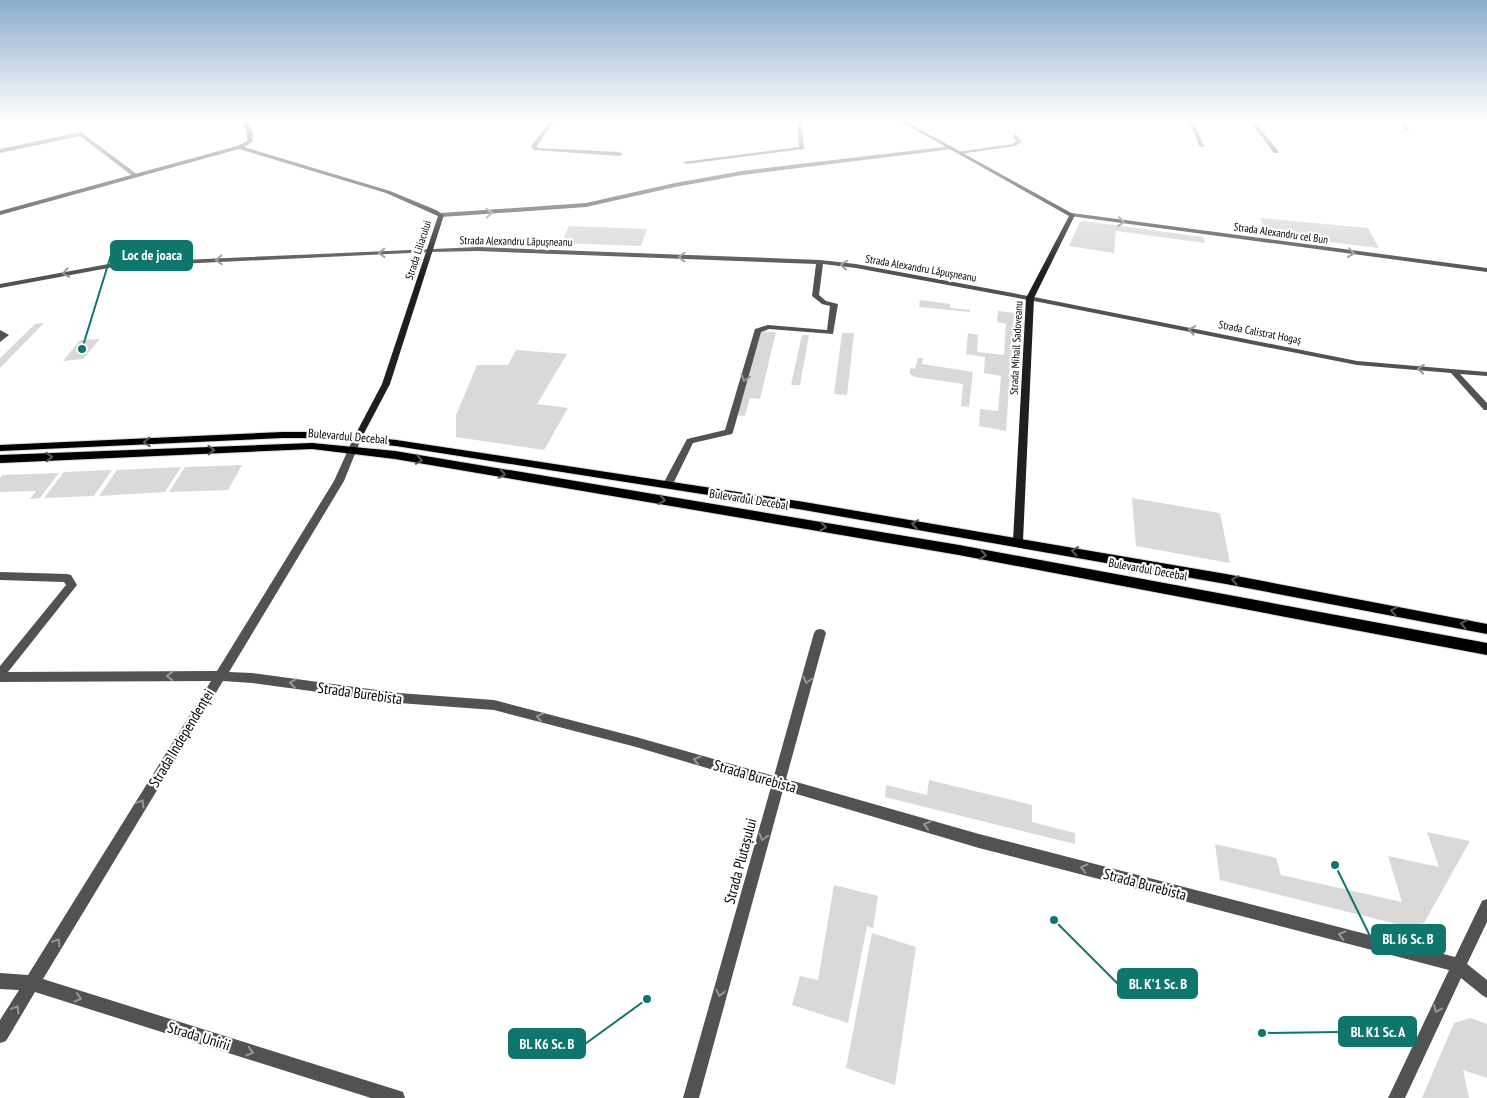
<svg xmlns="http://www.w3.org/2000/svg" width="1487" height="1098" viewBox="0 0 1487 1098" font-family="'PT Sans Narrow',sans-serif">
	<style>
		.green { fill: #d9d9d9 }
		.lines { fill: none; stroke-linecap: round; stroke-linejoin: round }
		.primary-casing { stroke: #dbdbdb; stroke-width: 2 }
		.street { fill: #525252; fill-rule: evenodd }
		.secondary { fill: #1f1f1f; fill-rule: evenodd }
		.primary { fill: #000; fill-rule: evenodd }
		.oneway { stroke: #979797 }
		.oneway2 { stroke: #595959 }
		.labels { text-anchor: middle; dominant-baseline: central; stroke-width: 4.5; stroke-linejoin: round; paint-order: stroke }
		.far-street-label { font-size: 11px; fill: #000; stroke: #fff }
		.street-label { font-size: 12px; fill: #000; stroke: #fff }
		.near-street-label { font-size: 15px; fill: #000; stroke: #fff }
		.leader { fill: none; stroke: #0f766e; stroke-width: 2 }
		.callout-dot { fill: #0f766e; stroke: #fff; stroke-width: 2 }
		.callout { fill: #0f766e; stroke: #0f766e; stroke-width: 2 }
		.callout-label { font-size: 14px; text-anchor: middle; font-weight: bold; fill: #fff }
	</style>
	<rect width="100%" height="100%" fill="#fff"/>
	<path class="green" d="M1260 218 1368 228 1379 248 1266 234Z
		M1084 221 1203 237 1205 243 1116 231 1114 253 1069 246 1080 222Z
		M569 226 647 229 641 246 561 243Z
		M920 300 950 304V308L970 310V312L919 307Z
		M998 311 1014 313 1006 431 979 426 980 409 998 411 1001 376 984 373 985 357 966 354 968 333 978 335 977 352 1004 355 1006 324 997 322Z
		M44 323 0 368V358L35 324Z
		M758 331 776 332 760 399 750 398 745 416 734 415Z
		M842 333H854L847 395 834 394Z
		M802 335H809L800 385H791Z
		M100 339 83 359 63 361 80 340Z
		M516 350 567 354 537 404 568 408 544 450 456 437V415L477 365H508Z
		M918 358H923L922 364 973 372 969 407 961 406 963 384 915 377 910 374V368L915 369Z
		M242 465 228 490 169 492 185 467Z
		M181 467 165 492 99 496 117 470Z
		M112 470 94 496 44 498 64 472Z
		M59 473 40 498 30 499 36 491 0 492V478L2 475Z
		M1132 498 1220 513 1230 563 1136 546Z
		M929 780 1032 805V822L1075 833V844L885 797 886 785 927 795Z
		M1427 832 1470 841 1424 923 1405 926 1220 880 1215 844 1276 858 1281 875 1402 902 1388 856 1439 867Z
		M834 885 878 896 873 928 867 926 848 1023 792 1005 800 976 818 980Z
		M872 933 916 947 895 1085 846 1068Z
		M1470 1018 1487 1024V1078L1463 1070 1469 1098H1422L1454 1023Z"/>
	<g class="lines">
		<g class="primary-casing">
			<path id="primary" d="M283 432H318L396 440 804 502 1226 574 1487 624V634L1226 584 804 510 396 446 318 438H283L0 451V445Z
				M312 443 395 451 959 545 1487 643V655L959 555 395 459 312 449 0 463V455Z"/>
		</g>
		<path class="street" d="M551 120H555L537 146 538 148 620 152 623 154 620 156 534 150 531 146Z
			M797 120H801L804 149 686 164 683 162 799 147Z
			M1189 120H1193L1204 147 1199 146Z
			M1249 120H1253L1278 151V153H1274Z
			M1399 120H1403L1410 130H1406Z
			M81 132 138 175V177H134L80 136 0 153V149Z
			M1016 134 1022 142 1015 146 960 154 957 152 1012 144 1016 141 1013 136Z
			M951 146 954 148 953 149 742 175 675 187 586 207 441 217 438 215 441 213 586 203 675 183 742 171Z
			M1072 213 1487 268V272L1070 216 1069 215Z
			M478 247 820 260 856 264 1039 298 1357 361 1487 372V376L1460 374 1487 403V410H1484L1451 373 1357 365 1039 302 856 268 823 264 819 295 826 301 838 304 833 334 769 329 761 332 733 432 732 434 693 443 673 484 668 487 663 484 687 439 725 430 755 329 768 325 827 330 830 306 822 304 812 296 816 264 478 251 431 252 114 267 0 288V284L114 263Z
			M0 330 9 335 0 342Z
			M357 436 361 439 344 481 229 672 252 673 399 693 494 700 636 737 774 776 814 633 816 630 820 629 824 630 826 633 786 779 979 834 1455 957 1482 901 1487 899V922L1467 964 1487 980V998L1482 995 1461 978 1405 1098H1388L1449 970 979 848 783 790 699 1098H683L771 787 636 747 494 710 399 703 252 683 223 681 43 979 397 1090 403 1092 405 1098H371L35 992 6 1041 0 1043V1020L19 990 0 989V973L28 975 211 681 0 682V666L66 585 64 582 0 580V572L67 574 71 575 77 585 8 672 217 671 334 481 353 439Z"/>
		<path class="secondary" d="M243 120H247L253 133 252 142 244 147 390 191 436 210 444 215 390 384 360 441H354L353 439 382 384 438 216 386 193 239 149 0 215V211L237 146 247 141V133Z
			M898 120H903L1075 215 1034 298 1023 541 1018 545 1013 541 1026 298 1069 216Z"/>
		<use href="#primary" class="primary"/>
	</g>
	<defs><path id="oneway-chevron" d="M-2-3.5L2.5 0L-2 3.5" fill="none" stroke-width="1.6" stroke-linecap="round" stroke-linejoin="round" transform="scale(1.25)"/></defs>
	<g class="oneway">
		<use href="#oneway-chevron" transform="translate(489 213) rotate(-3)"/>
		<use href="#oneway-chevron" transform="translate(1121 222) rotate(8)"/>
		<use href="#oneway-chevron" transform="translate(382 253) rotate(178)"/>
		<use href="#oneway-chevron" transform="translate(1351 253) rotate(8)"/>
		<use href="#oneway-chevron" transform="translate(682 257) rotate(-178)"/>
		<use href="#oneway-chevron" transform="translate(219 260) rotate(177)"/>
		<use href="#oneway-chevron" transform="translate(844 265) rotate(-174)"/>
		<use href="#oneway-chevron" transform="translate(66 273) rotate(169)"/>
		<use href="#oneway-chevron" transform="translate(1192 330) rotate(-169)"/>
		<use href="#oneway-chevron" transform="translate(1421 369) rotate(-175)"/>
		<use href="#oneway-chevron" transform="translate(745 378) rotate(106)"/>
		<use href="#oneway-chevron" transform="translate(170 676) rotate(180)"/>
		<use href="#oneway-chevron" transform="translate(807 680) rotate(106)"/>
		<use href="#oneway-chevron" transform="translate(293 683) rotate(-172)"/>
		<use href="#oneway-chevron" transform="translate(540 717) rotate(-165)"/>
		<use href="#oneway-chevron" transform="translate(697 760) rotate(-164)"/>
		<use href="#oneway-chevron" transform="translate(141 803) rotate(-59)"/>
		<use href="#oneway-chevron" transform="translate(927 825) rotate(-164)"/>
		<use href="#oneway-chevron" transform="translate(763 837) rotate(105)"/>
		<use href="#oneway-chevron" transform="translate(1084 868) rotate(-165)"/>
		<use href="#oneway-chevron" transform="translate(1342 935) rotate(-165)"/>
		<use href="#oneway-chevron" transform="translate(57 942) rotate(-59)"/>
		<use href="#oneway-chevron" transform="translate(720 993) rotate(105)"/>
		<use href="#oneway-chevron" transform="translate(78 998) rotate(17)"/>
		<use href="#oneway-chevron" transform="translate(16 1009) rotate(-59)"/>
		<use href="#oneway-chevron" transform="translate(1437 1009) rotate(115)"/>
		<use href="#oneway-chevron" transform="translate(250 1052) rotate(17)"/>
	</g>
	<g class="oneway2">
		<use href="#oneway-chevron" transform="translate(147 442) rotate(177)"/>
		<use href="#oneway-chevron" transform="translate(211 450) rotate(-2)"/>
		<use href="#oneway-chevron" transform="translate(49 457) rotate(-2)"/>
		<use href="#oneway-chevron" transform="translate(419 460) rotate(11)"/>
		<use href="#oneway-chevron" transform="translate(502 474) rotate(10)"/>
		<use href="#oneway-chevron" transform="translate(662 500) rotate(9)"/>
		<use href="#oneway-chevron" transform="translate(915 524) rotate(-171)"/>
		<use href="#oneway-chevron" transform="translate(823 527) rotate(9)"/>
		<use href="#oneway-chevron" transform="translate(1075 551) rotate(-170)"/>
		<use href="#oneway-chevron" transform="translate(983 555) rotate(10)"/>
		<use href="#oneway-chevron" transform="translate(1235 580) rotate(-169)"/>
		<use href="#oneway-chevron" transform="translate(1394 611) rotate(-169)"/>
		<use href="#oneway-chevron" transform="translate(1464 624) rotate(-169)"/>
	</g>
	<linearGradient id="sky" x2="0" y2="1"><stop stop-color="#8baccb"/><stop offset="0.44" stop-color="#fff"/><stop offset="1" stop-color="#fff" stop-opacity="0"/></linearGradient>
	<rect width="1487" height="273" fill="url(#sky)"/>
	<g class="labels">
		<g class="far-street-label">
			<text transform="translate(1281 233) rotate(8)">Strada Alexandru cel Bun</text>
			<text transform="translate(516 241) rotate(1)">Strada Alexandru Lăpușneanu</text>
			<text transform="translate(418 250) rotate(-72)">Strada Liliacului</text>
			<text transform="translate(921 268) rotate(10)">Strada Alexandru Lăpușneanu</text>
			<text transform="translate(1260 332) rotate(11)">Strada Calistrat Hogaș</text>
			<text transform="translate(1016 348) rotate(-87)">Strada Mihail Sadoveanu</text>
		</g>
		<g class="street-label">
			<text transform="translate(348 436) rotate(5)">Bulevardul Decebal</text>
			<text transform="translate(749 499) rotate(9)">Bulevardul Decebal</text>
			<text transform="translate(1148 569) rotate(10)">Bulevardul Decebal</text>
		</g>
		<g class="near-street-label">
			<text transform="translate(360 693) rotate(8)">Strada Burebista</text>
			<text transform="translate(181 738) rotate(-59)">Strada Independenței</text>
			<text transform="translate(755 776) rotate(16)">Strada Burebista</text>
			<text transform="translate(740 861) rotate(-75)">Strada Plutașului</text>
			<text transform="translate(1145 884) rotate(15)">Strada Burebista</text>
			<text transform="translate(199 1036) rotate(17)">Strada Unirii</text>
		</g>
	</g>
	<path class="leader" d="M82 349L111 255M1335 865L1372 940M1054 920L1118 984M1262 1033L1339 1032M647 999L585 1044"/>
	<g class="callout-dot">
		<circle cx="82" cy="349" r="5"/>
		<circle cx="1335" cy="865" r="5"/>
		<circle cx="1054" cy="920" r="5"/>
		<circle cx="1262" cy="1033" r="5"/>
		<circle cx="647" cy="999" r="5"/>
	</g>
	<g class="callout">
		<rect x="111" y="241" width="81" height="29" rx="5"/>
		<rect x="1372" y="925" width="73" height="29" rx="5"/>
		<rect x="1118" y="969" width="79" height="29" rx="5"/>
		<rect x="1339" y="1017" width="77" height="29" rx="5"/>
		<rect x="509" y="1029" width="76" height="29" rx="5"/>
	</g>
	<g class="callout-label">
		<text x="152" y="260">Loc de joaca</text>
		<text x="1408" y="944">Bl. I6 Sc. B</text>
		<text x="1158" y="989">Bl. K'1 Sc. B</text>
		<text x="1378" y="1037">Bl. K1 Sc. A</text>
		<text x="547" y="1049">Bl. K6 Sc. B</text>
	</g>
</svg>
